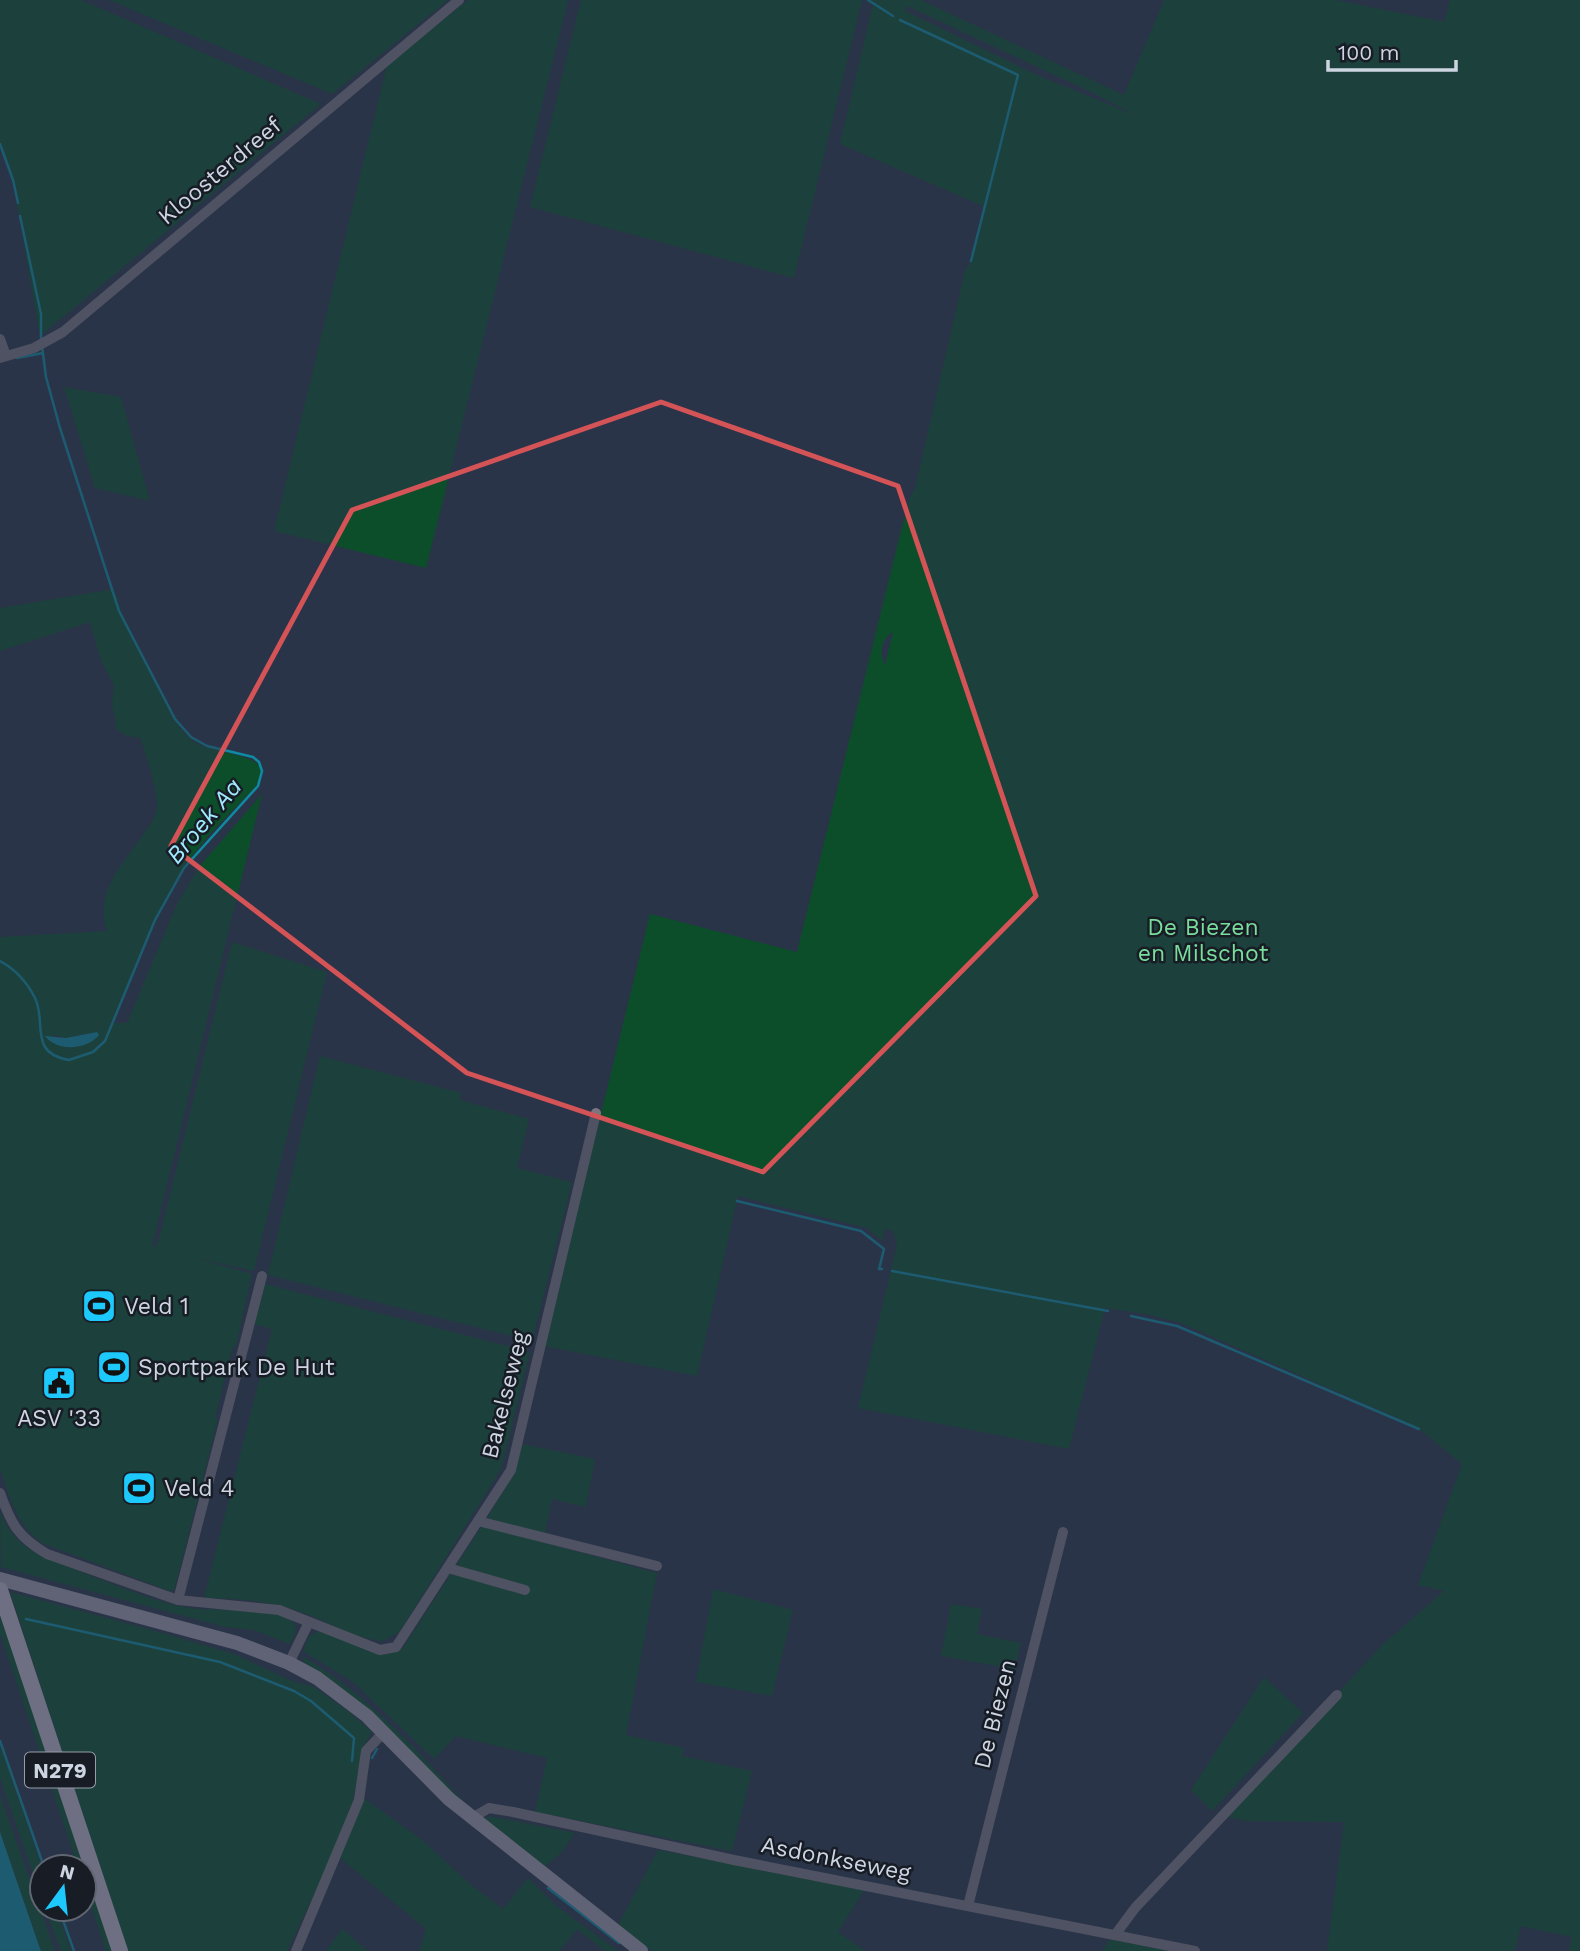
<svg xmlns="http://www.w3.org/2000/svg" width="1580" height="1951" viewBox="0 0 1580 1951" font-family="'Work Sans',sans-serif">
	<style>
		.green { fill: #0d4e2a; fill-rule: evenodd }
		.water { fill: #0e8aa3 }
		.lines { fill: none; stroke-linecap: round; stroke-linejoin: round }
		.stream { stroke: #0e8aa3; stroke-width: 2.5 }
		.street { stroke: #7b7580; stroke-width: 10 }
		.secondary { stroke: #a299aa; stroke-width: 14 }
		.primary { stroke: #c0b5cb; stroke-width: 16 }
		.marked { fill: none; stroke: #d45356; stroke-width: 5; stroke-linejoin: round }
		.labels { text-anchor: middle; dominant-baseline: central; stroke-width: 5; stroke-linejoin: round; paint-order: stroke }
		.shield { fill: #171c25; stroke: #979ea9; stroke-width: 2 }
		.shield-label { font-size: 21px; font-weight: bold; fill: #ced5e2 }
		.street-label { font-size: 23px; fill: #ced5e2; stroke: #171c25 }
		.park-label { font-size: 23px; fill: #79dd9c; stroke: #171c25 }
		.poi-label { font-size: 23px; fill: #ced5e2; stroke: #171c25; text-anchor: start }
		.water-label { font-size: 24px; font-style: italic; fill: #9feaff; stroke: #171c25 }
	</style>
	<rect width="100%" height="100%" fill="#293448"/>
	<path class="green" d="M0 0H81L321 104 40 336 13 182 0 146Z
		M109 0H448L332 94Z
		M468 0H568L426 568 274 531 387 65Z
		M581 0H862L794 278 530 207Z
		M865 0H921L1124 95 1164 0H1336L1444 22 1450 0H1580V1951H1569L1572 1937 1521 1926 1515 1951H1327L1344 1822 1246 1821 1224 1816 1383 1644 1444 1591 1418 1585 1462 1464 1417 1427 1181 1323 1147 1314 1105 1308 1069 1449 858 1408 897 1245 893 1231 885 1229 882 1241 867 1228 738 1196 697 1376 544 1346 650 914 797 952 898 543 910 497 915 488 965 271 971 261 985 207 840 144 873 4ZM907 6 1095 94 1137 116 1037 75 905 11ZM893 632 885 665C879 653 881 639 893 632Z
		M64 387 121 397 150 501 95 488Z
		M114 589C124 624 142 654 159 687 168 705 176 729 193 741 210 753 252 753 261 768V777L256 786 209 835 186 864 157 919 123 994 113 1023H127L177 904 199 867 262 794 152 1246 156 1247 161 1231 232 942 327 972 254 1271 195 1258 252 1274 236 1346H233L215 1418 218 1419 175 1587 172 1592 42 1543C16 1524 10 1498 0 1469V937L107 931C93 890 126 862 146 830 151 824 157 814 157 806 158 795 145 749 140 738L127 736 117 730 112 704 114 685 101 661 90 622 0 651V608ZM97 1032 71 1047 48 1040 54 1035 66 1038Z
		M320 1056 461 1093 460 1100 529 1119 517 1168 572 1182 532 1341 268 1275Z
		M265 1284 530 1352 501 1469 405 1623 399 1632 383 1641C354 1639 327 1621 301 1612 270 1601 237 1598 204 1598L272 1329 254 1324Z
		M522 1444 595 1459 586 1507 552 1499 545 1534 487 1518 514 1474Z
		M0 1511C9 1536 25 1549 50 1560 92 1575 154 1604 197 1609 221 1611 273 1605 292 1621 300 1627 294 1638 289 1644L254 1630 225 1627 1 1567Z
		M482 1526 657 1573 626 1735 684 1748 682 1756 752 1771 732 1851 535 1812 547 1758 456 1736 434 1759 354 1683 303 1651 309 1636 319 1631 385 1655 403 1648Z
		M713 1589 793 1610 772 1696 696 1682Z
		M10 1592 159 1632 234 1654 292 1681 314 1687 348 1711 372 1732 364 1746 352 1804 323 1876 287 1951H127Z
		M0 1603 114 1951H106L84 1885V1867H78L0 1633Z
		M951 1604 982 1609 977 1634 1021 1643 1014 1669 941 1656Z
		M302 1656C368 1694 419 1752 469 1808L306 1667Z
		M1264 1677 1303 1713 1212 1811 1191 1790Z
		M0 1745 42 1868V1900L0 1778Z
		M0 1795 55 1951H41L37 1940 0 1832Z
		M365 1799 421 1839 470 1884 503 1909 528 1878 555 1905 618 1951H605L577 1929 560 1951H419L426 1929 339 1857Z
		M488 1817H494L575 1833 562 1852 543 1868 484 1819Z
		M658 1850 864 1890 838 1932 865 1951H652L618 1925Z
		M45 1909H56L71 1951H61Z
		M342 1929 368 1951H326Z
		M1110 1939 1169 1951H1102Z"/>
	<path class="water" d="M97 1032 99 1035C87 1050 57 1052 45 1036L66 1038Z
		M0 1832 37 1940 41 1951H0Z"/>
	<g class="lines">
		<path class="stream" d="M868 0 893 16
			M900 20 1018 75 971 261
			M0 144 13 180 18 203
			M20 216 41 314V338
			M17 358 43 353
			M0 961C15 969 27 982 35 998 47 1023 28 1053 69 1060L93 1052 105 1041 155 920 184 868 258 786 262 771 259 762 253 757 207 746 191 737 175 719 119 611 60 428 46 377 42 346
			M737 1201 861 1231 884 1249 879 1269H882
			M892 1271 1108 1311
			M1131 1316 1177 1326 1419 1429
			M26 1619 220 1662 294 1691 311 1701 354 1738 352 1761
			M0 1741 44 1867
			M372 1758 377 1749
			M548 1888 619 1943
			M59 1909 74 1951"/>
		<path class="street" d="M0 339 6 356
			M0 358 34 348 63 332 459 0
			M0 1493C11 1524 18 1537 47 1554L178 1600 279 1610 380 1650 396 1647 511 1470 596 1113
			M478 1521 657 1566
			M448 1568 525 1590
			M178 1600 262 1276
			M289 1663 309 1622
			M472 1818 489 1808 513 1812 734 1860 1195 1951
			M968 1906 1063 1532
			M1115 1935 1135 1908 1337 1695
			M296 1951 359 1800 366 1751 384 1732"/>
		<path class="secondary" d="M0 1579 237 1643 289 1663 317 1678 367 1716 449 1799 641 1951"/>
		<path class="primary" d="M0 1590 120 1951"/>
	</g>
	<path d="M0 0H1580V1951H0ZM661 402 898 486 1036 896 763 1172 467 1073 171 846 352 510Z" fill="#293448" fill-opacity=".55" fill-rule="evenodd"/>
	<path class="marked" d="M661 402 898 486 1036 896 763 1172 467 1073 171 846 352 510Z"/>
	<defs>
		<g id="stadium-square" transform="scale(1.75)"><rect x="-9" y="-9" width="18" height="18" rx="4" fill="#1dc9fc" stroke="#171c25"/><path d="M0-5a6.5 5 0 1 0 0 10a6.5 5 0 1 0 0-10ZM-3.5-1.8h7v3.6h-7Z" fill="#111"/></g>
		<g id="civic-square" transform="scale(1.75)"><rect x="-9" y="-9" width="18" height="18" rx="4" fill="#1dc9fc" stroke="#171c25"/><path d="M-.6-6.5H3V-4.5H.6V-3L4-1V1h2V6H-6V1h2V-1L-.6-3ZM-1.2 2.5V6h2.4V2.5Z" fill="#111"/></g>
	</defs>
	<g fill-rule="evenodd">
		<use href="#stadium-square" x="99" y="1306"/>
		<use href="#stadium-square" x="114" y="1367"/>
		<use href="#civic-square" x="59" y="1383"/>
		<use href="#stadium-square" x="139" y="1488"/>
	</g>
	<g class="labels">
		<rect class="shield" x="25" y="1752.5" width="70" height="35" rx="5"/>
		<g class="shield-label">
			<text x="60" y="1770">N279</text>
		</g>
		<g class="street-label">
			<text transform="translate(220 171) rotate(-40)">Kloosterdreef</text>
			<text transform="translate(505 1395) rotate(-76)">Bakelseweg</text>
			<text transform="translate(995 1714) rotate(-76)">De Biezen</text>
			<text transform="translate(836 1859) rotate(11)">Asdonkseweg</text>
		</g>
		<g class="park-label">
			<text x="1203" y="927">De Biezen<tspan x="1203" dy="26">en Milschot</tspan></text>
		</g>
		<g class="poi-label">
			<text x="124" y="1306">Veld 1</text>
			<text x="138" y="1367">Sportpark De Hut</text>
			<text x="59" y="1418" text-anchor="middle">ASV '33</text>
			<text x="164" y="1488">Veld 4</text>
		</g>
		<g class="water-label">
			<text transform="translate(204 821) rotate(-50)">Broek Aa</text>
		</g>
	</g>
	<g transform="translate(63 1888) rotate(15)"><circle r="33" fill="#171c25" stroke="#606671" stroke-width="2"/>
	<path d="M0-5L12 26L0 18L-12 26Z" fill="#1dc9fc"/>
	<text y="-10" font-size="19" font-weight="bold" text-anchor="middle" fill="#ced5e2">N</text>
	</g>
	<path d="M1328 60v10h128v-10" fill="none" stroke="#ced5e2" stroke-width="3.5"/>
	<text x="1338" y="60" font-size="21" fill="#ced5e2" stroke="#171c25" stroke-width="5" paint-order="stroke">100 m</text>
</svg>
